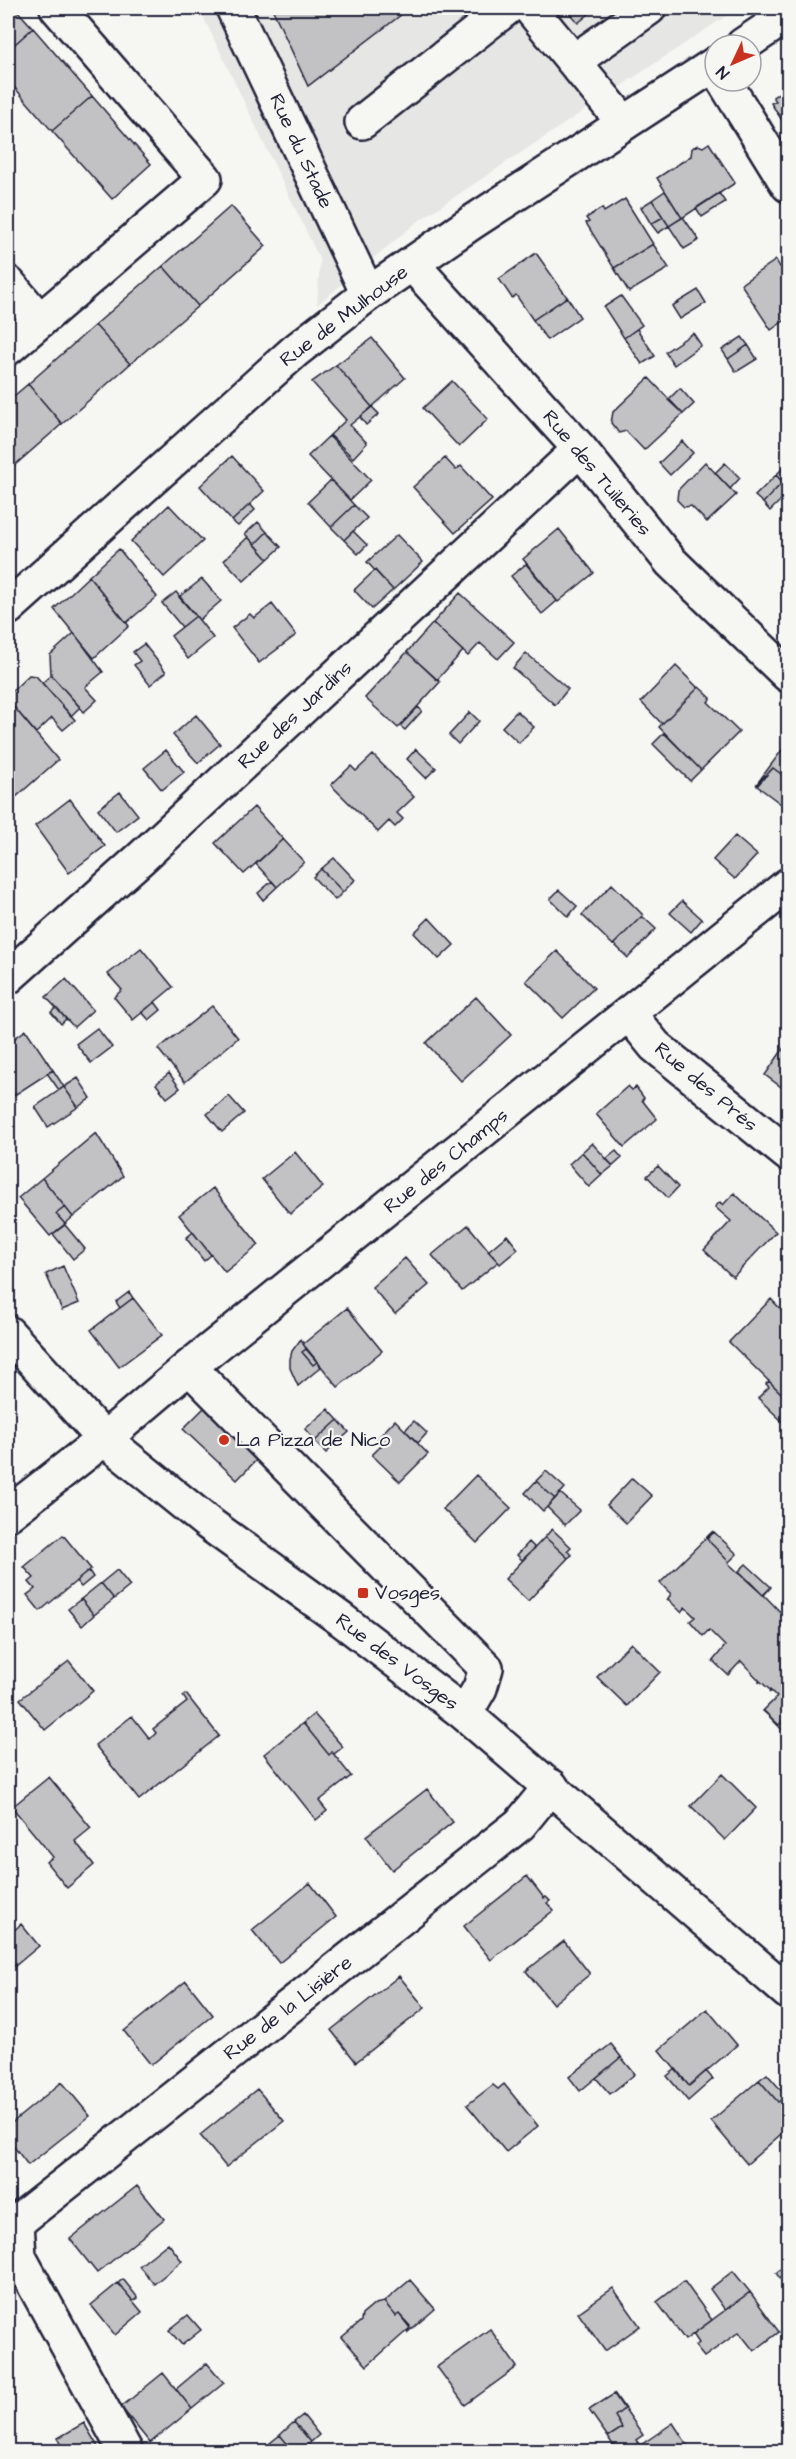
<svg xmlns="http://www.w3.org/2000/svg" width="796" height="2459" viewBox="0 0 796 2459" font-family="'Architects Daughter',sans-serif">
	<style>
		.built { fill: #e6e6e4 }
		.building { fill: #c2c2c4; stroke: #22223b; stroke-width: 1.5 }
		.lines { fill: none; stroke-linecap: round; stroke-linejoin: round }
		.minor-casing { stroke: #22223b; stroke-width: 38 }
		.major-casing { stroke: #22223b; stroke-width: 38 }
		.minor { stroke: #f6f6f2; stroke-width: 33 }
		.major { stroke: #f6f6f2; stroke-width: 33 }
		.poi-dot { fill: #c8321e; stroke: #f6f6f2; stroke-width: 2 }
		.labels { text-anchor: middle; dominant-baseline: central; stroke-width: 4.5; stroke-linejoin: round; paint-order: stroke }
		.street-label { font-size: 20px; fill: #22223b; stroke: #f6f6f2 }
		.poi-label { font-size: 20px; fill: #22223b; stroke: #f6f6f2; text-anchor: start }
	</style>
	<rect width="100%" height="100%" fill="#f6f6f2"/>
	<filter id="ink" filterUnits="userSpaceOnUse"><feTurbulence type="fractalNoise" baseFrequency=".0167" numOctaves="2"/><feDisplacementMap in="SourceGraphic" scale="12" xChannelSelector="R" yChannelSelector="G"/><feConvolveMatrix kernelMatrix="1 2 1 2 8 2 1 2 1" color-interpolation-filters="sRGB"/></filter>
	<g filter="url(#ink)">
		<path class="built" d="M199 8H738L417 222 317 305 320 260Z"/>
		<path class="building" d="M8 8H15L33 28 8 50Z
			M272 8H410L308 86Z
			M565 8H596L578 23Z
			M33 28 92 96 52 131 8 80V50Z
			M783 90 785 94 788 92V130L771 103 776 101 773 97Z
			M92 96 151 164 112 199 52 131Z
			M709 143 735 183 682 218 657 178 691 156 692 148 698 145 703 147Z
			M665 191 682 218 669 226 652 200Z
			M719 193 725 202 702 217 696 208Z
			M625 199 653 244 614 268 586 223 589 222 586 218 602 208 604 212Z
			M652 200 663 217 651 224 641 207Z
			M231 206 266 246 198 306 163 266Z
			M663 217 669 226 658 233 651 224Z
			M683 217 699 240 684 249 669 226Z
			M653 244 669 268 629 292 614 268Z
			M536 253 567 297 533 320 516 295 512 298 499 279Z
			M776 260 780 267 788 262V318L771 330 741 284Z
			M163 266 198 306 130 364 95 325Z
			M698 290 706 303 680 319 672 306Z
			M621 296 642 325 624 338 604 307Z
			M567 297 580 317 547 340 533 320Z
			M95 325 130 364 62 424 28 384Z
			M637 329 655 356 642 364 624 338Z
			M693 333 701 345 674 365 665 352Z
			M742 337 748 345 728 359 722 350Z
			M372 338 405 378 372 407 336 365Z
			M748 345 757 359 736 372 728 359Z
			M336 365 372 407 350 425 367 443 353 458 330 435 346 420 312 382Z
			M649 378 683 414 644 450 626 431 619 433 611 423 613 412Z
			M452 381 488 419 459 447 423 408Z
			M28 384 62 424 8 471V401Z
			M680 388 694 404 683 414 668 400Z
			M372 407 379 414 366 425 360 417Z
			M329 436 371 480 350 500 308 456Z
			M682 441 693 453 670 475 659 463Z
			M232 456 264 491 232 521 200 486Z
			M445 458 456 470 461 466 492 500 455 533 413 487Z
			M705 462 736 495 707 522 691 506 684 507 677 500 678 490Z
			M725 463 740 478 730 489 715 473Z
			M788 463V488L776 475Z
			M776 475 783 482 763 503 755 496Z
			M331 480 354 505 331 527 308 502Z
			M783 482 788 488V493L770 511 763 503Z
			M250 504 255 510 238 526 232 521Z
			M169 505 203 541 164 577 131 541Z
			M354 505 367 518 344 540 331 527Z
			M258 522 267 532 255 544 245 534Z
			M559 529 594 573 558 602 523 559Z
			M353 531 367 545 358 554 344 540Z
			M267 532 281 547 268 559 255 544Z
			M397 535 423 562 393 590 367 562Z
			M248 537 268 559 244 581 224 560Z
			M119 549 157 597 126 623 89 576Z
			M526 564 557 601 542 614 511 576Z
			M375 570 393 590 372 609 354 590Z
			M89 576 129 626 94 658 54 609Z
			M202 579 221 601 199 620 179 597Z
			M176 592 196 616 182 627 162 603Z
			M460 593 514 642 498 659 480 643 468 656 433 623Z
			M272 604 296 635 259 663 232 628 250 614 254 618Z
			M196 616 213 638 188 659 171 636Z
			M433 623 463 651 437 680 407 652Z
			M74 633 103 672 85 687 97 700 84 712 51 675 50 655Z
			M144 644 166 672 150 685 134 665 140 661 133 652Z
			M407 652 440 682 398 728 365 698Z
			M526 653 568 689 555 705 513 668Z
			M676 666 698 688 662 724 641 702Z
			M29 675 36 676 75 720 63 730 52 718 36 733 8 700V695Z
			M51 675 80 707 71 716 42 683Z
			M699 687 711 698 708 702 739 732 701 770 659 727Z
			M8 700 58 760 8 804Z
			M418 707 422 711 405 730 400 726Z
			M517 711 534 727 519 743 502 727Z
			M470 712 479 721 458 744 449 735Z
			M196 715 220 744 198 763 173 735Z
			M664 733 701 770 690 781 653 744Z
			M416 749 436 768 426 778 407 759Z
			M166 750 184 772 162 790 144 768Z
			M782 750 788 755V779L773 768 756 785Z
			M373 755 414 797 397 813 403 819 395 827 389 821 378 832 331 785 351 766 356 771Z
			M773 768 788 779V803L785 807 757 786Z
			M120 792 138 815 116 832 98 809Z
			M70 799 105 846 69 873 35 826Z
			M254 807 283 839 244 874 215 843Z
			M735 836 757 855 735 879 713 860Z
			M283 839 304 862 277 887 256 864Z
			M334 858 355 880 343 892 321 869Z
			M321 869 343 892 335 900 313 877Z
			M272 881 277 887 263 900 258 893Z
			M612 884 643 915 613 945 582 915Z
			M559 890 577 906 568 917 550 899Z
			M682 901 702 919 691 932 670 913Z
			M642 916 656 929 628 958 614 944Z
			M429 918 454 945 439 959 414 933Z
			M141 948 173 987 133 1020 114 997 122 990 108 974Z
			M557 951 594 988 563 1018 526 981Z
			M66 979 93 1010 74 1027 46 997Z
			M476 997 511 1035 461 1081 426 1043Z
			M155 1002 161 1010 149 1020 142 1012Z
			M212 1006 238 1038 185 1082 158 1049Z
			M56 1008 66 1019 61 1024 51 1012Z
			M97 1028 112 1047 91 1063 76 1044Z
			M26 1030 53 1070 13 1096 8 1088V1043Z
			M788 1042V1092L765 1075Z
			M53 1070 64 1087 59 1090 47 1073Z
			M169 1073 180 1088 167 1098 156 1084Z
			M78 1078 91 1098 78 1107 64 1087Z
			M628 1086 632 1090 636 1087 644 1098 642 1100 657 1119 624 1147 596 1114Z
			M64 1087 78 1107 48 1127 35 1107Z
			M229 1096 244 1113 222 1132 207 1114Z
			M96 1133 123 1176 73 1217 42 1178Z
			M592 1143 613 1166 602 1175 582 1152Z
			M616 1151 622 1158 613 1166 606 1159Z
			M295 1152 323 1187 290 1214 262 1179Z
			M582 1152 602 1175 589 1187 569 1164Z
			M658 1166 678 1187 668 1198 647 1176Z
			M42 1178 65 1207 56 1214 65 1224 50 1236 18 1198Z
			M213 1188 259 1245 225 1272 179 1215Z
			M734 1193 776 1232 733 1277 704 1250 731 1221 715 1207 720 1202 723 1205Z
			M65 1207 73 1217 65 1224 56 1214Z
			M65 1225 85 1249 73 1259 53 1234Z
			M468 1225 498 1262 462 1291 432 1255Z
			M193 1232 211 1255 204 1261 186 1238Z
			M507 1235 518 1249 500 1264 488 1251Z
			M405 1258 429 1285 395 1314 372 1287Z
			M63 1266 79 1303 62 1310 46 1274Z
			M129 1292 133 1298 120 1308 116 1302Z
			M133 1298 162 1335 119 1367 91 1330Z
			M771 1299 788 1317V1400L729 1342Z
			M347 1308 382 1351 338 1387 303 1344Z
			M301 1339 306 1349 302 1352 313 1365 317 1362 321 1367 298 1386 290 1368V1359L292 1351Z
			M306 1349 317 1362 313 1365 302 1352Z
			M769 1381 788 1400V1419L784 1423 758 1398 769 1387 766 1384Z
			M212 1400 265 1451 237 1480 183 1429Z
			M328 1409 338 1420 315 1441 305 1429Z
			M338 1420 349 1432 326 1453 315 1441Z
			M395 1420 428 1454 400 1482 372 1455 383 1444 377 1439Z
			M414 1421 427 1433 418 1443 405 1430Z
			M546 1471 565 1488 555 1499 536 1481Z
			M476 1475 511 1508 477 1543 443 1509Z
			M632 1478 652 1496 626 1523 607 1505Z
			M536 1481 555 1499 543 1511 525 1493Z
			M560 1493 580 1510 565 1525 547 1507Z
			M552 1529 571 1547 567 1551 572 1555 568 1558 545 1537Z
			M713 1531 707 1539 729 1562 728 1563 763 1595 771 1587 764 1595 786 1618 788 1616V1715L779 1725 763 1711 777 1697 771 1691 769 1693 770 1690 760 1681 759 1683V1680L741 1661 728 1675 713 1661 712 1662 725 1646 709 1630 703 1636 690 1621 695 1617 685 1607 681 1612 668 1599 667 1600 671 1594 660 1583Z
			M714 1532 737 1554 729 1562 707 1539Z
			M63 1535 91 1569 40 1611 27 1595 35 1589 29 1582 34 1578 24 1567Z
			M545 1537 568 1558 528 1601 505 1579Z
			M529 1542 535 1548 522 1560 517 1555Z
			M746 1564 771 1587 763 1595 739 1571Z
			M117 1570 130 1586 114 1599 101 1583Z
			M89 1571 93 1577 81 1587 76 1581Z
			M101 1583 114 1599 94 1615 81 1599Z
			M81 1599 94 1615 82 1626 68 1609Z
			M631 1643 660 1672 627 1706 597 1677Z
			M69 1661 93 1691 45 1730 20 1699Z
			M186 1694 219 1736 139 1800 95 1745 132 1716 150 1739 156 1733 153 1729 187 1702 183 1696Z
			M764 1711 779 1725 788 1715V1736Z
			M314 1714 343 1747 334 1754 332 1752 329 1755 303 1723Z
			M303 1723 329 1755 332 1752 351 1776 319 1801 327 1811 316 1820 264 1754Z
			M722 1774 756 1808 725 1840 691 1806Z
			M49 1777 91 1828 75 1841 94 1865 67 1888 46 1862 53 1857 12 1807Z
			M427 1789 453 1822 392 1870 366 1836Z
			M527 1876 544 1898 546 1897 550 1901 547 1903 554 1910 491 1960 464 1926Z
			M310 1883 336 1917 279 1963 252 1930Z
			M21 1924 39 1946 15 1966 11 1962 8 1965V1936Z
			M564 1941 590 1974 553 2004 526 1971Z
			M399 1976 425 2008 356 2062 331 2030Z
			M186 1981 213 2015 151 2065 124 2031Z
			M707 2009 737 2045 689 2086 659 2050Z
			M611 2044 621 2057 580 2091 569 2077Z
			M621 2057 635 2074 610 2094 596 2078Z
			M676 2069 689 2086 706 2071 713 2079 688 2101 667 2076Z
			M767 2074 788 2098 783 2101 781 2100 778 2102 759 2080Z
			M759 2080 778 2102 781 2100 788 2108V2128L747 2164 711 2121Z
			M62 2082 90 2116 28 2165 8 2139V2126Z
			M504 2084 538 2126 506 2152 467 2105 493 2085 498 2089Z
			M257 2089 284 2121 226 2167 200 2135Z
			M137 2186 164 2219 97 2273 70 2239Z
			M168 2243 182 2261 154 2284 139 2266Z
			M788 2263V2290L776 2273Z
			M733 2271 750 2292 725 2310 710 2289Z
			M123 2279 138 2298 133 2301 118 2283Z
			M410 2280 435 2309 408 2332 410 2326 399 2314 396 2316 384 2302Z
			M684 2281 712 2320 685 2340 657 2302Z
			M118 2283 142 2312 115 2335 91 2305Z
			M613 2288 640 2326 605 2351 578 2313Z
			M750 2292 779 2332 754 2351 739 2332 704 2357 695 2346 699 2343 693 2334Z
			M384 2302 396 2316 399 2314 410 2328 367 2366 342 2337 361 2321 362 2315 375 2304Z
			M188 2315 201 2330 182 2345 169 2330Z
			M490 2329 517 2367 465 2405 437 2367Z
			M207 2363 224 2383 192 2409 176 2389Z
			M163 2373 192 2409 150 2443 121 2407Z
			M614 2393 643 2435 636 2440 640 2445 630 2452H617L608 2437 622 2428 615 2416 624 2409Z
			M614 2394 624 2409 615 2416 622 2428 608 2437 589 2410Z
			M303 2415 319 2435 311 2442 294 2422Z
			M294 2422 311 2442 300 2452H294L280 2435Z
			M84 2423 101 2452H66L58 2438Z
			M673 2423 692 2452H630L648 2440Z
			M280 2435 294 2452H278L270 2443Z"/>
		<g class="lines">
			<g class="minor-casing">
				<path id="minor" d="M233 8 368 294
					M530 8 624 123
					M574 61 649 8
					M724 81 788 185
					M362 122 507 8
					M412 264 580 449 671 562 788 675
					M8 283 40 321
					M8 348 205 179 57 8
					M8 977 141 858 580 449
					M629 1014 655 1046 788 1154
					M189 1367 486 1668 480 1688 465 1714
					M8 1514 104 1439 189 1367 788 885
					M17 2222 520 1824 551 1786
					M17 2222 19 2257 126 2452"/>
			</g>
			<g class="major-casing">
				<path id="major" d="M743 45 788 15
					M8 608 295 351 368 294 471 223 715 64
					M8 1333 104 1439 208 1523 342 1620 465 1714 788 1992"/>
			</g>
			<use href="#minor" class="minor"/>
			<use href="#major" class="major"/>
		</g>
	</g>
	<g class="poi-dot">
		<circle cx="224" cy="1440" r="6"/>
		<rect x="357" y="1587" width="12" height="12" rx="3"/>
	</g>
	<g class="labels">
		<g class="street-label">
			<text transform="translate(301 151) rotate(65)">Rue du Stade</text>
			<text transform="translate(344 316) rotate(-37)">Rue de Mulhouse</text>
			<text transform="translate(597 473) rotate(50)">Rue des Tuileries</text>
			<text transform="translate(295 715) rotate(-43)">Rue des Jardins</text>
			<text transform="translate(706 1087) rotate(40)">Rue des Prés</text>
			<text transform="translate(446 1161) rotate(-39)">Rue des Champs</text>
			<text transform="translate(397 1662) rotate(37)">Rue des Vosges</text>
			<text transform="translate(288 2008) rotate(-38)">Rue de la Lisière</text>
		</g>
		<g class="poi-label">
			<text x="236" y="1440">La Pizza de Nico</text>
			<text x="375" y="1593">Vosges</text>
		</g>
	</g>
	<rect width="796" height="2459" fill="none" stroke="#f6f6f2" stroke-width="30"/>
	<rect x="15" y="15" width="766" height="2429" fill="none" stroke="#22223b" stroke-width="2" filter="url(#ink)"/>
	<g transform="translate(733 63) rotate(226)"><circle r="28" fill="#f6f6f2" stroke="#a1a1a9" stroke-width="1.5"/>
	<path d="M0-4.5L10 22L0 15L-10 22Z" fill="#c8321e"/>
	<text y="-9" font-size="16" font-weight="bold" text-anchor="middle" fill="#22223b">N</text>
	</g>
</svg>
